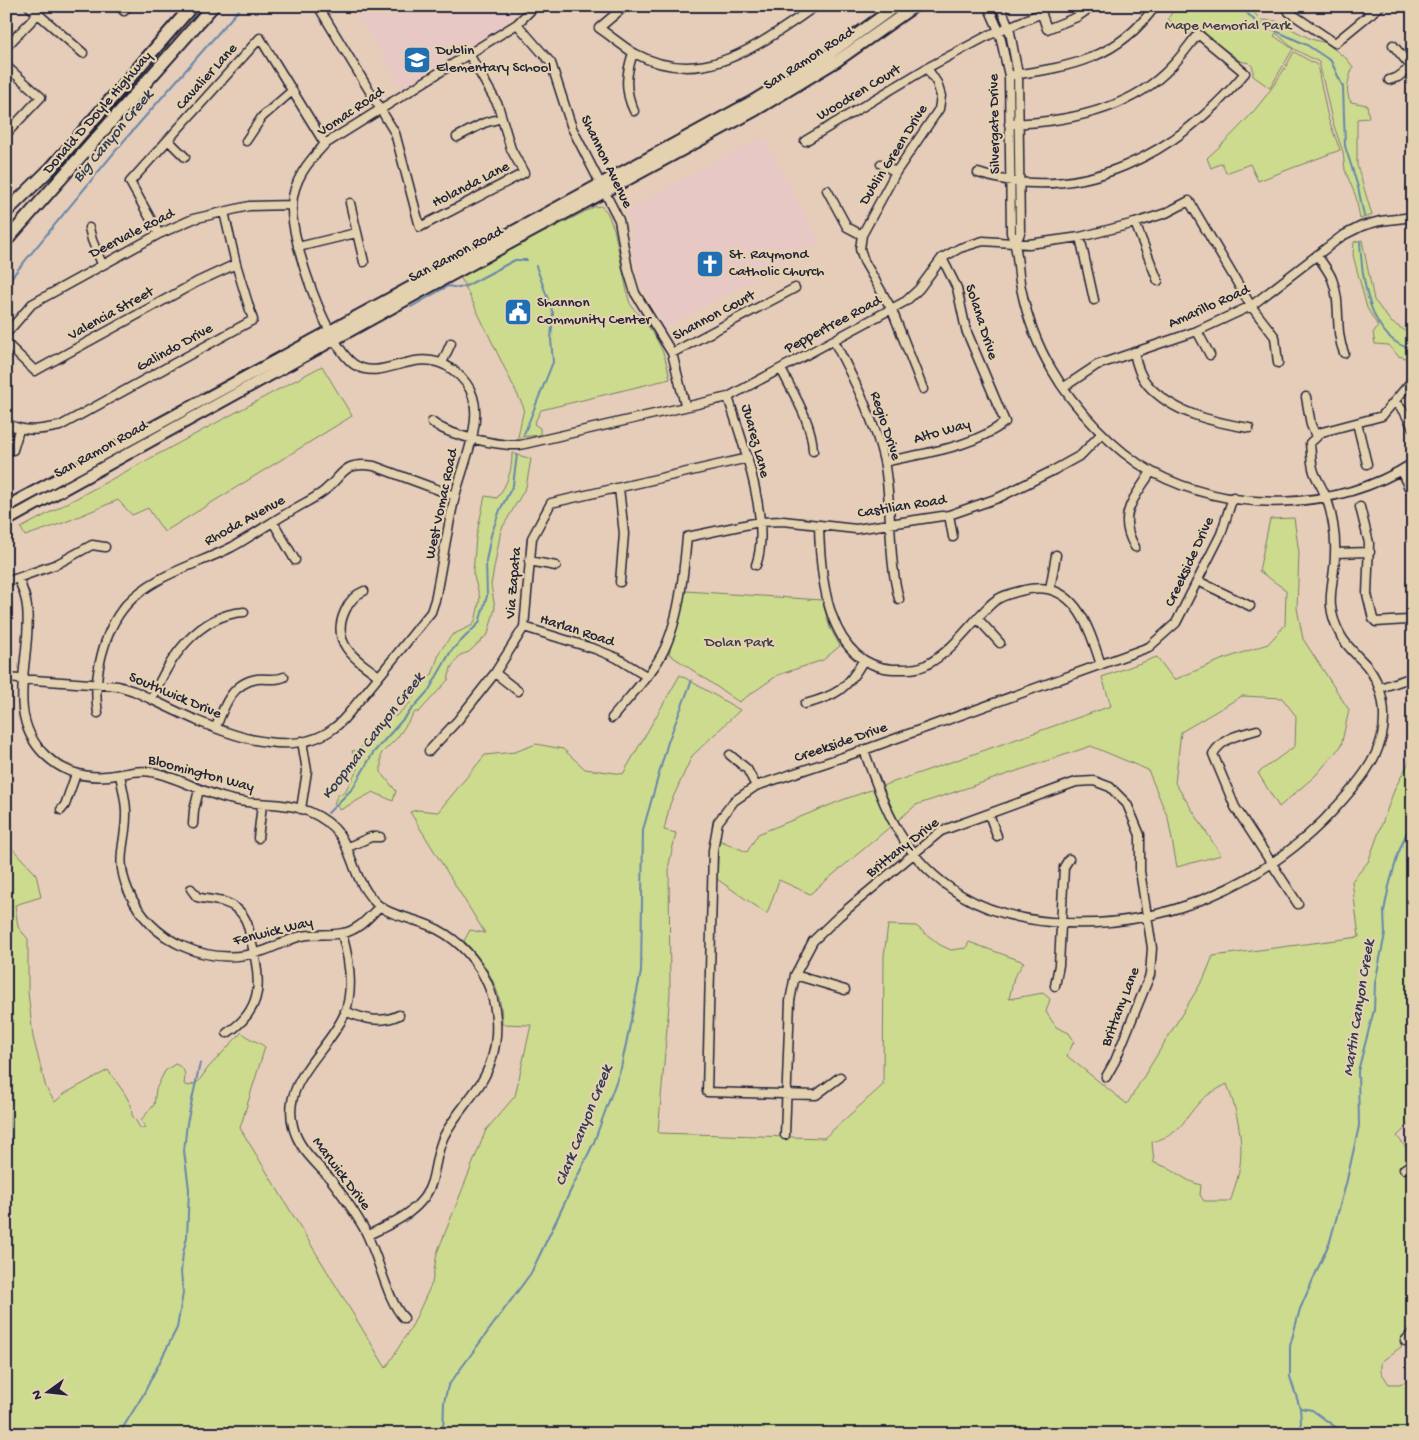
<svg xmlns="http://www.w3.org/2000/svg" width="1419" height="1440" viewBox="0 0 1419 1440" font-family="'Gochi Hand',sans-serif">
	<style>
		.built { fill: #e8c8c5 }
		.green { fill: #cddb8f; stroke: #787e65; fill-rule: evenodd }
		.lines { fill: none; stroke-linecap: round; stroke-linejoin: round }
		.stream { stroke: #6887aa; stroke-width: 2 }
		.minor-casing { stroke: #22223b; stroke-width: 11 }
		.major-casing { stroke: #22223b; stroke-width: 14 }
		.highway-casing { stroke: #22223b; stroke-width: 15 }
		.minor { stroke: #e4d1af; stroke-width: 8 }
		.major { stroke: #e4d1af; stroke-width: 10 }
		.highway { stroke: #e4d1af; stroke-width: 11 }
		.labels { text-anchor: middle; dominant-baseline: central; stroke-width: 4.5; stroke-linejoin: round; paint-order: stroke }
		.park-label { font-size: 15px; fill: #3c3e48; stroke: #e4d1af }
		.poi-label { font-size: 15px; fill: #22223b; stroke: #e4d1af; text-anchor: start }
		.street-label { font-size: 15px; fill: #22223b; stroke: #e4d1af }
		.water-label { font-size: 16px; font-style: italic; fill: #333b57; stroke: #e4d1af }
	</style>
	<rect width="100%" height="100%" fill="#e6cdb9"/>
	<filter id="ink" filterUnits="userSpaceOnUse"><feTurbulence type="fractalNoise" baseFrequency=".02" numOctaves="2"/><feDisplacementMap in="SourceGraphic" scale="10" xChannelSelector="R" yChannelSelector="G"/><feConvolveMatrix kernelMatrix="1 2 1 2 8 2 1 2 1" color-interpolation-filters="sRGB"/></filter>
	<g filter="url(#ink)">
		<path class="built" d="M353 6H524L495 32 402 88Z
			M763 136 820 243 665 328 641 283 635 263 630 221 625 210Z"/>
		<path class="green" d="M1176 6H1247L1261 20 1276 21 1311 39 1326 43 1347 59 1353 67C1349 77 1344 92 1351 102L1367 105 1369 118 1357 119V165L1372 215 1360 219 1356 197 1345 170 1343 152 1332 120 1319 62 1294 49 1276 33 1274 36 1293 49 1270 88 1253 76V67L1249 63 1240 61 1206 35 1201 27 1192 26 1186 32 1168 19Z
			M1294 52 1317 65 1328 118 1340 150 1258 181 1250 164 1226 173 1222 163 1211 168 1207 158C1242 127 1272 94 1294 52Z
			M601 206 607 212 614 229 629 301C633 310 640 315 645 322 659 340 666 356 670 379L541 410 534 424 540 428V435L518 437 524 408 460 276 535 236 547 231 594 207Z
			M1362 240 1374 300 1391 322 1412 335 1413 360 1398 356 1389 345 1375 344 1373 333 1378 326 1367 308 1353 255 1354 242Z
			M322 366 352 416 164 532 148 508 132 515 118 500 63 523 25 536 21 528Z
			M512 453 531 459 526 487 501 530 491 585 495 608 488 634 469 652 460 655 451 668 448 680 419 712H415L397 738 381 754V772L396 791 393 801 373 792 340 810 334 803 338 795 344 793 358 769 352 751 359 750 385 718 396 716 410 703 419 685 432 675 440 651 452 635 473 625 476 618 480 598 473 573 476 537 485 496 497 498C508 483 512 471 512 453Z
			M1294 518 1299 553 1297 608 1303 639 1349 710 1341 746 1316 775 1279 807 1258 773 1295 746 1296 716 1282 698 1242 696 1181 732 1175 783 1221 855 1177 867 1168 818 1148 770 1091 746 916 805 810 894 779 880 767 914 717 879 719 840 747 852 758 834 845 799 1111 706 1102 677 1157 657 1174 680 1221 660 1268 644 1285 625 1286 590 1259 571 1270 519Z
			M685 591 822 600 830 628 840 646 823 660 778 675 739 702 669 654Z
			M680 675 740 710 692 756 670 804 664 830 676 833 669 864 670 993 658 1133 824 1138 883 1085 884 956 888 925 916 926 940 945 951 950 966 948 969 942 1024 962 1014 977 1009 999 1043 993 1050 999 1046 1012 1056 1027 1069 1033 1074 1041 1067 1056 1127 1104 1204 978 1213 956 1359 937 1352 881 1368 862 1395 788 1409 762 1413 736V1121L1397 1136 1413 1157V1326L1402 1338 1401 1347 1381 1362V1372L1389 1384H1399L1413 1379V1434H6V842L36 874 41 897 15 905 18 927 28 939V992L33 1037 46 1088 55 1102 64 1094 108 1070 125 1094 131 1105 132 1115 141 1129 145 1127 141 1120 154 1105 156 1089 165 1071 175 1064C185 1068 186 1073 184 1084L189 1086 198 1082 208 1068 242 1032C249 1040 258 1041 265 1047L240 1128 386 1368 413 1324 432 1283 437 1253 486 1130 515 1096 531 1025 502 1024C503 992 487 964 464 941L470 930 485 933 410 812 417 810 438 812 485 755 515 752 536 744 563 749 585 769 623 774ZM1227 1084C1239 1117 1247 1152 1235 1186 1233 1191 1233 1196 1230 1201H1204L1200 1195 1201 1185C1183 1181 1171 1166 1154 1163L1152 1142C1180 1134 1180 1125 1197 1105 1205 1095 1216 1090 1227 1084Z"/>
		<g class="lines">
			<path class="stream" d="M1240 6 1256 22 1307 45 1331 61 1343 87 1345 146 1358 187 1364 216
				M1360 242C1362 278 1369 341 1413 349
				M6 284 122 143 242 6
				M411 307 448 286 459 288 468 285 515 260H527
				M524 434 553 362 551 339 553 313 536 266
				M328 813 353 788 373 753 429 690 451 651 479 623 487 596 486 561 491 535 500 510 513 485 517 455
				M6 1077 11 1148 6 1200
				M1300 1408 1312 1410 1345 1434
				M119 1434 143 1395 177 1328 183 1293 181 1272 183 1253 187 1237 189 1189 184 1151 187 1123 200 1063
				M443 1434 444 1402 448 1386 531 1273 594 1142 621 1068 641 972 643 830 668 742 692 680
				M1298 1434 1301 1423 1300 1408 1290 1377V1346L1300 1309 1330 1241 1346 1184 1359 1126 1358 1071 1374 1010 1375 983 1385 934 1384 911 1389 886 1398 854 1413 817"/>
			<g class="minor-casing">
				<path id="minor" d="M29 6 83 53
					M119 6 124 11 128 6
					M318 6 395 133 420 227 524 173 511 149 498 105 469 54
					M625 6 599 28C611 36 622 46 634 53 704 91 759 44 816 6
					M988 6 999 31 1009 76 1011 233C1019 250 1017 270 1021 288 1027 317 1037 345 1052 370 1073 407 1114 451 1152 472 1232 514 1336 512 1413 463
					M1000 6 1009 27 1018 74 1020 233 1016 243
					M1039 6 1047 29 1077 17 1093 6
					M1286 6 1289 12 1335 43 1380 6
					M1364 6 1371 14
					M517 24 551 63 572 128 619 220 628 270 635 293 672 353 685 405
					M1393 45 1413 69
					M6 47 38 14
					M633 53C626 74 624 90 634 111
					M6 66 41 97 6 134
					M1013 75C1071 67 1119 58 1155 6
					M1389 80 1398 77 1411 67
					M457 137 484 123 502 118
					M168 140 185 157
					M246 141 262 117 292 91
					M805 141 927 68
					M881 164 896 172
					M978 173C1082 207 1179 152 1245 73L1198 34C1189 45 1181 57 1171 67 1131 110 1066 122 1009 124
					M827 190 847 227 862 235
					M350 203 364 262
					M1135 223 1158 281
					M89 228 92 240 102 264
					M159 234 130 182 260 38 325 144
					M1080 237 1094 300
					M298 247 356 233
					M1317 255C1322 263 1329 271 1332 279 1342 303 1334 330 1344 353
					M942 258 957 288 966 330 1005 422
					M1197 331 1210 355
					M6 334 32 304 159 234 193 219 249 206 292 205
					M834 341C854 380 874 418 884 461 893 507 887 554 899 599
					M6 343 35 371 197 282 236 264
					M1134 352C1136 363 1139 375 1147 384 1172 413 1213 422 1249 428
					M672 353 795 288
					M442 363 451 343
					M781 369C794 395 812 422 813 451
					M1064 387 1097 365 1197 331 1251 306 1342 236 1362 226 1380 221 1413 217
					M923 389 892 310 864 261 860 249 862 235 896 172 939 109 941 96 937 83 927 68 989 35 1042 13
					M728 397C742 440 772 522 756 565
					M1306 397 1311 425 1316 436
					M1395 402 1405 413 1413 428
					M432 422C448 436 500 446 520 445L728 397 906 301 919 289 942 258 960 248 983 241 1029 244 1080 237 1135 223 1166 213 1189 201 1251 306 1275 337 1278 363
					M6 423C25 433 40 430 60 426L253 320 236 264 224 212
					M1357 423 1367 464
					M13 450 19 430
					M884 462C923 453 973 448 1005 422
					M1401 471 1413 496
					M619 488 624 534 620 582
					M1360 507 1369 543 1367 594 1373 619 1376 622 1407 620 1413 618
					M949 515 953 537
					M273 522 295 560
					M819 525C820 575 827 665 893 669 903 669 917 670 926 665 953 651 969 625 990 605 999 596 1012 593 1024 590 1075 578 1089 628 1101 665
					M1135 547C1116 515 1134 499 1151 472
					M1335 553 1370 552
					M529 561 556 566
					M18 578C22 587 26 597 27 607 33 657 3 714 45 755 66 775 93 780 121 774 132 772 141 770 152 772 178 777 203 793 229 799 255 806 286 801 310 812 358 833 344 869 374 901 386 914 403 916 420 922 444 930 465 946 479 968 501 1001 502 1047 482 1081 470 1100 454 1116 444 1136 437 1150 436 1166 432 1181 424 1210 393 1223 368 1235
					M1198 581 1250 606
					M6 582 57 564 92 545 105 547
					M1050 589 1056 555
					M364 591C354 595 349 602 345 611 330 643 355 659 379 676
					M978 619 1000 643
					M524 627 595 649 617 658 646 676
					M495 673 518 691
					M6 678 118 686 134 691C186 715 280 770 334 728 345 720 353 707 362 697 382 673 402 648 422 623L431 612 435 600C442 565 447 530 455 496 462 468 482 424 473 397 470 386 462 377 453 370 416 343 384 383 355 365 327 347 290 239 292 206 293 180 308 162 325 144L517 24 535 6
					M1380 688 1413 677
					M152 699C168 660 197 615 244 612
					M805 704C836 696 847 689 863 661
					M98 713C92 679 104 630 126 605 154 574 197 565 232 547 252 536 271 522 291 511 302 504 314 499 324 491 344 475 342 461 374 466L455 496
					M612 718C626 701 641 685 654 667 679 632 683 578 687 537L759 522 783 521 856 529 949 515 998 498 1054 470 1081 455 1101 434
					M216 727C224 706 232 683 257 679 267 678 275 681 284 677
					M1257 730C1239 735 1223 737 1213 754L1235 807 1298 904
					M864 750C885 810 904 861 961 895 989 912 1020 919 1051 922 1159 932 1269 884 1340 803 1357 784 1376 762 1382 736 1387 712 1383 686 1367 666 1358 656 1347 647 1341 636 1322 601 1335 587 1335 553 1336 536 1332 511 1325 495 1322 487 1317 480 1314 472 1311 463 1311 452 1310 443L1322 432 1382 416 1409 384H1413
					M429 751 458 720 495 673 524 627 532 538 551 503 748 458
					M730 755 747 769 756 786
					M120 775C122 786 126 800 126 812 127 842 114 857 128 890 151 943 209 968 263 951 276 947 288 939 302 936 315 933 330 936 343 933 359 930 369 917 379 907
					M301 809 307 771 302 741
					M61 810 65 805 76 774
					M989 814 997 836
					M193 824 194 810 199 790
					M258 838 262 805
					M348 847 371 837H380
					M191 889 197 897C211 901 225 899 237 909 247 917 249 929 251 940 261 978 265 1009 227 1033
					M342 934C349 958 354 988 345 1013 329 1051 281 1080 293 1126 298 1149 318 1164 332 1181 343 1195 353 1210 362 1225 378 1251 386 1300 404 1318
					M795 975 845 990
					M1055 986 1059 965 1064 867 1069 859
					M345 1011C363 1019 381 1024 399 1015
					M840 1077 816 1095 707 1092 713 850 718 822 734 801 756 786 864 750 1149 647 1176 623 1221 534 1233 497
					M785 1135 790 1001 795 975 813 941 839 916 941 831 1076 782 1094 781 1110 787 1127 804 1140 835V871L1152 948 1150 975 1115 1061 1106 1077
					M1404 1169 1413 1163
					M1405 1341 1413 1332"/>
			</g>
			<g class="major-casing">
				<path id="major" d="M6 507 751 102 831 53 896 6
					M6 521 422 291 756 110 837 61 915 6"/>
			</g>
			<g class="highway-casing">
				<path id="highway" d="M6 212 52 167 192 6
					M6 241 213 6"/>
			</g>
			<use href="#minor" class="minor"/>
			<use href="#major" class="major"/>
			<use href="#highway" class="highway"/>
		</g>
	</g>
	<defs>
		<g id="school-square" transform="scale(1.4375)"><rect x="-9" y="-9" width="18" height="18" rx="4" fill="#1f6fb2" stroke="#e4d1af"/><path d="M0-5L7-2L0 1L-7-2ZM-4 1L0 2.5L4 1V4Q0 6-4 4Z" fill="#fff"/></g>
		<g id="church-square" transform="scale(1.4375)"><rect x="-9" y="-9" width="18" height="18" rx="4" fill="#1f6fb2" stroke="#e4d1af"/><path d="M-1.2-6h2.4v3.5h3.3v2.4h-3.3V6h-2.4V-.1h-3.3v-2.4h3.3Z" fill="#fff"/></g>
		<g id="civic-square" transform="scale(1.4375)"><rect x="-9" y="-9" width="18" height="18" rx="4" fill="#1f6fb2" stroke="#e4d1af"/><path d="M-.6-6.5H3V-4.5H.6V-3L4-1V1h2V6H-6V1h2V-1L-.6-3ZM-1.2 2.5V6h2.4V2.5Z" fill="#fff"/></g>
	</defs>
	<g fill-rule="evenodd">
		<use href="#school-square" x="417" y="60"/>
		<use href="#church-square" x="710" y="264"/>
		<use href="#civic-square" x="518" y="312"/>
	</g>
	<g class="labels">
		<g class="park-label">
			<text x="1228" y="26">Mape Memorial Park</text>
			<text x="739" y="643">Dolan Park</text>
		</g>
		<g class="poi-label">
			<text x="436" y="51">Dublin<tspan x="436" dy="17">Elementary School</tspan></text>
			<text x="729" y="255">St. Raymond<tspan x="729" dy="17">Catholic Church</tspan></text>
			<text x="537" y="303">Shannon<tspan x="537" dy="17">Community Center</tspan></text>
		</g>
		<g class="street-label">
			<text transform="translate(809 59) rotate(-33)">San Ramon Road</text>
			<text transform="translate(207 77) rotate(-48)">Cavalier Lane</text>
			<text transform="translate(859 93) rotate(-31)">Woodren Court</text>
			<text transform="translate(351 112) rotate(-34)">Vomac Road</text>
			<text transform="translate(98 113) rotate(-49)">Donald D Doyle Highway</text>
			<text transform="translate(995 124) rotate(-91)">Silvergate Drive</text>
			<text transform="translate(894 155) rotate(-58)">Dublin Green Drive</text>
			<text transform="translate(606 162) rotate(64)">Shannon Avenue</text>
			<text transform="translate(471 185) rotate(-27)">Holanda Lane</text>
			<text transform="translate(132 234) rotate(-27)">Deervale Road</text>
			<text transform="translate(456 255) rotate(-28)">San Ramon Road</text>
			<text transform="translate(1209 307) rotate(-24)">Amarillo Road</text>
			<text transform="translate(111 314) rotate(-29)">Valencia Street</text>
			<text transform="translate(714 316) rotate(-28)">Shannon Court</text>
			<text transform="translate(981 322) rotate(72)">Solana Drive</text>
			<text transform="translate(833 325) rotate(-28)">Peppertree Road</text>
			<text transform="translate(175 348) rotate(-29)">Galindo Drive</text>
			<text transform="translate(885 426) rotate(72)">Regio Drive</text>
			<text transform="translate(942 432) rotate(-16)">Alto Way</text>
			<text transform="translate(755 441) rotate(75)">Juarez Lane</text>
			<text transform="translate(101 450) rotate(-29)">San Ramon Road</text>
			<text transform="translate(442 504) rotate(-78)">West Vomac Road</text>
			<text transform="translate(902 507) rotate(-9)">Castilian Road</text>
			<text transform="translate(245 521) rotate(-29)">Rhoda Avenue</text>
			<text transform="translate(1190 562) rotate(-65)">Creekside Drive</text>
			<text transform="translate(514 583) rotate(-85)">Via Zapata</text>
			<text transform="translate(577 631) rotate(18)">Harlan Road</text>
			<text transform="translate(175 696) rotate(23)">Southwick Drive</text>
			<text transform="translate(841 743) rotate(-19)">Creekside Drive</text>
			<text transform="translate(201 774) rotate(15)">Bloomington Way</text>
			<text transform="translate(903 848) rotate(-38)">Brittany Drive</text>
			<text transform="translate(273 932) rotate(-14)">Fenwick Way</text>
			<text transform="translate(1121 1007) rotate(-69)">Brittany Lane</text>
			<text transform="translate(341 1174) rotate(53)">Marwick Drive</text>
		</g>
		<g class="water-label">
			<text transform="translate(114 137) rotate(-50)">Big Canyon Creek</text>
			<text transform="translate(374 737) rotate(-52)">Koopman Canyon Creek</text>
			<text transform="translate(1360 1008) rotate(-81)">Martin Canyon Creek</text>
			<text transform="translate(585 1126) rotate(-68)">Clark Canyon Creek</text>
		</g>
	</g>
	<rect width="1419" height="1440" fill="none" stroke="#e4d1af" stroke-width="25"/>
	<rect x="12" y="12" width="1394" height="1415" fill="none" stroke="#22223b" stroke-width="2" filter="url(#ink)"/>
	<g transform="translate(48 1392) rotate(255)" stroke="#e4d1af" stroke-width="4" paint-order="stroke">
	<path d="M0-4L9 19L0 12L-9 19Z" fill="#22223b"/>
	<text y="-8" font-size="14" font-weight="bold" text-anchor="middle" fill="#22223b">N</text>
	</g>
</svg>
